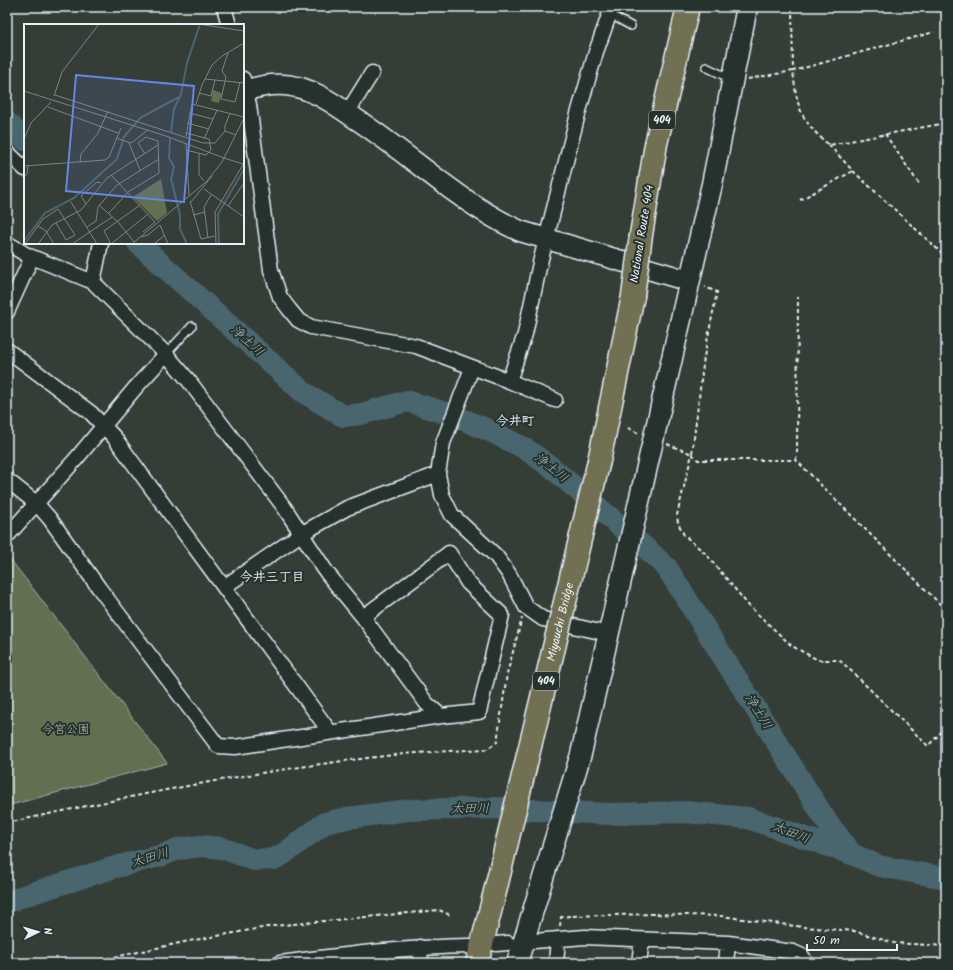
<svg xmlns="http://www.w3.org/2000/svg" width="953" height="970" viewBox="0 0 953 970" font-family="Kalam,'Klee One',sans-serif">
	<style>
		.green { fill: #627051; stroke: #a5b0a4 }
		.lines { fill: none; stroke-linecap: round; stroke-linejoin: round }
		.river { stroke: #49666e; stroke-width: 22 }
		.lane-casing { stroke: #e8f1f8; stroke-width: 10 }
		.street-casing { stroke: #e8f1f8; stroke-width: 17 }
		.secondary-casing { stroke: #e8f1f8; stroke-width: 23 }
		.highway-casing { stroke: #e8f1f8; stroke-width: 25 }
		.path { stroke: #e8f1f8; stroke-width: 2; stroke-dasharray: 4 3; stroke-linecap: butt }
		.lane { stroke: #26332d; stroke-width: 7 }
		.street { stroke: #26332d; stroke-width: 14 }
		.secondary { stroke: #26332d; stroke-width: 20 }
		.highway { stroke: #716f52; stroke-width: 22 }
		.highway-bridge-casing { stroke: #e8f1f8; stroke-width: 25; stroke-linecap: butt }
		.highway-bridge { stroke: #716f52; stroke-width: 22 }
		.labels { text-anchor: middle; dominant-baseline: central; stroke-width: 4; stroke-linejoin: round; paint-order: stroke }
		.shield { fill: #26332d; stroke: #aeb8bb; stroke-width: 1 }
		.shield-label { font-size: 11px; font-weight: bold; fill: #e8f1f8 }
		.street-label { font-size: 12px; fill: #e8f1f8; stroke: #26332d }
		.park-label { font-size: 12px; fill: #b2bdb5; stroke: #26332d }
		.water-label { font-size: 13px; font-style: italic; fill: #a8b9c1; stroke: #26332d }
		.neighbourhood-label { font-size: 13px; font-weight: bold; fill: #e8f1f8; stroke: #26332d }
		.inset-river { fill: none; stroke: #49666e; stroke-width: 2 }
		.inset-road { fill: none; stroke: #7d8584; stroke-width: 1 }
		.view { fill: #6487e3; fill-opacity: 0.15; stroke: #6487e3; stroke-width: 2 }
		.inset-edge { fill: none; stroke: #e8f1f8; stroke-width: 2 }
	</style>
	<rect width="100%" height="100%" fill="#353d37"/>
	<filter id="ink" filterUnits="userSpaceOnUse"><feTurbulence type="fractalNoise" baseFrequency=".025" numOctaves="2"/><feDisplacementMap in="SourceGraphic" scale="8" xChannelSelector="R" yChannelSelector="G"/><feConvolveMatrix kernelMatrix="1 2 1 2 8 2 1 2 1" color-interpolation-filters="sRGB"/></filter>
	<g filter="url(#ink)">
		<path class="green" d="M7 555 167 763 7 806Z"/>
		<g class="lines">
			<path class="river" d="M7 122 25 140
				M138 243 303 392 343 416 361 414 407 401 452 415 488 430 524 448 551 467 649 551 667 568 827 822 852 854
				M7 903 23 896 112 868 163 855 178 849 201 846 222 848 254 860 274 859 285 853 325 823 347 818 409 810 499 808 609 814 685 812 748 818 852 854 879 866 946 878"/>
			<g class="lane-casing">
				<path id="lane" d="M609 14 631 26
					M706 67 731 79
					M166 354 192 326"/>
			</g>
			<g class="street-casing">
				<path id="street" d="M224 7 229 25
					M243 79 249 105 271 270 280 297 289 309 298 320 311 327 416 346 509 381 555 400
					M347 113 372 73
					M7 152 25 169
					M7 243 27 255 93 282 166 354 189 381 284 507 327 573 363 617 427 704 441 716
					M93 282 101 243
					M7 312 32 257
					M7 350 91 413 114 437 330 732
					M472 368 443 443 438 474 442 495 452 515 496 556 509 574 526 607 543 619 609 634
					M509 381 525 334 540 263 578 114 596 52 612 7
					M7 480 36 503 50 519 99 588 218 746 235 747 441 716 479 712 502 615 468 583 449 553 363 617
					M7 536 76 459 136 387 166 354
					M224 587 301 534 347 508 438 474
					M534 941 585 937 728 943 793 952 802 956 806 963
					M496 944 508 943
					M420 947 421 963
					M280 963C344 955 406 947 470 946
					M556 963 558 939
					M639 963 642 940
					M726 963 728 943"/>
			</g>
			<g class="secondary-casing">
				<path id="secondary" d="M246 90C263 86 279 82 297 87 318 92 339 107 356 119 411 155 459 203 520 231L689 281
					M517 963 581 754 712 184 747 7"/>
			</g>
			<g class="highway-casing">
				<path id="highway" d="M641 235 656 144 688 7
					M599 461 633 296
					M477 963 493 900"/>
			</g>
			<path class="path" d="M792 7 793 71 934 32
				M748 79 793 71C797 108 800 120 829 145L946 123
				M885 134 919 184
				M829 145 853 171 946 257
				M800 200 853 171
				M628 428 638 433
				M667 444 692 454 704 357 717 292 705 287
				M796 460 797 451 798 297
				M946 610 796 460H698L692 454 677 515 678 523 684 535 706 554 749 606 792 646 818 660H839L845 665 928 746 946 727
				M7 823C131 796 258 770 385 756 419 752 453 751 487 749L497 742 507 674 522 618
				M560 926 561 917 570 916 654 914 721 916 803 927 854 931 894 943 946 946
				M87 963 189 941 273 926 439 910 452 916"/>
			<use href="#lane" class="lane"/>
			<use href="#street" class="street"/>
			<use href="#secondary" class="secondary"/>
			<use href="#highway" class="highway"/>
			<g class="highway-bridge-casing">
				<g id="highway-bridge">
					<path d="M633 296 641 235"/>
					<path id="s1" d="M493 900 599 461"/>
				</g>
			</g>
			<use href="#highway-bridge" class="highway-bridge"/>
		</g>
	</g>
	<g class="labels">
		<g class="shield">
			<rect x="649" y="111" width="26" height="18" rx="3"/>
			<rect x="533" y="672" width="26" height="18" rx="3"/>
		</g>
		<g class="shield-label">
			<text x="662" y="120">404</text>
			<text x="546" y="681">404</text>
		</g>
		<g class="street-label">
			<text transform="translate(642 234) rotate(-81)">National Route 404</text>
			<text stroke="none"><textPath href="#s1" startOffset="286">Miyauchi Bridge</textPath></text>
		</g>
		<g class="park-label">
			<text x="66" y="729">今宮公園</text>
		</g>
		<g class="water-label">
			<text transform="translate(247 341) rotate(42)">浄土川</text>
			<text transform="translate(551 468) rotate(38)">浄土川</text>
			<text transform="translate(758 712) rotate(58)">浄土川</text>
			<text transform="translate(470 809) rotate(-1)">太田川</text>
			<text transform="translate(791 833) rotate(21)">太田川</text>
			<text transform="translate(150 858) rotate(-17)">太田川</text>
		</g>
		<g class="neighbourhood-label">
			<text x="515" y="421">今井町</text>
			<text x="272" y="577">今井三丁目</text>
		</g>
	</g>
	<g transform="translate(24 24)">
		<rect width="220" height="220" fill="#353d37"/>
		<path d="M189 66 198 69 195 79 187 77ZM137 155 143 189 133 197 109 173Z" fill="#627051"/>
		<path class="inset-river" d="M147 109 150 85 157 70 163 39 176 0M146 114 145 134 150 143 147 155 156 191V205L163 220M0 217 21 189 50 174 93 135 100 113 116 94 155 73M195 220 194 190 220 145"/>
		<path class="inset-road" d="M174 0 220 7M204 29 198 47 202 53 197 75 211 78 216 58M181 55 220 59M0 67 142 112 200 134M175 69 187 72 191 56M31 71 179 119H191L201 107 212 111M30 72 38 48 75 0M172 80 178 61 188 41 198 32 220 19M24 83 94 109M165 89 189 95M163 99 185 105M201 107V102L206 89M162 112 168 80 220 93M92 114 107 119 124 106M0 115 7 99 27 78M180 115 193 86M105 119 116 146M162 120 165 171M162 126 182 131 187 126 185 115 162 109M175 129V151L180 157M200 134 219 140M56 138 57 130 74 109 84 87M0 142 81 136 85 133 97 104M87 151 131 198 119 208M0 153 3 150 4 142M180 165 220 193M166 177 177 215 191 212M47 178 73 220M167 178 188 152M62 180 57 172 73 158 77 159M75 181 94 198 110 218M116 181 80 207 87 220 124 190M204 182 220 159M85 189 104 168 135 149 134 117 122 113 114 119 121 130M169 191 181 188M14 202 22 207 30 220M63 203 72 197 74 183 93 161 135 135M117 213 124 211 136 201 144 220M184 214 180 183 187 171M1 220 19 195 34 185 51 211 42 216 32 199M14 220 28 201 57 186 83 154 134 121M48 220 88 193M108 220 183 157 198 138 220 94M130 220 141 211M192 220 191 188 220 139"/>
		<path class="view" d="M52 51 170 62 160 178 42 167Z"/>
		<rect width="220" height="220" class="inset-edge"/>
	</g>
	<rect width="953" height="970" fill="none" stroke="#26332d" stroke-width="24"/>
	<rect x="12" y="12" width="929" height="946" fill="none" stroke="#e8f1f8" stroke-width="1.5" filter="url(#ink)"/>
	<g transform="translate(38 932) rotate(85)" stroke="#26332d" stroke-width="3" paint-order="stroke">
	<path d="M0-3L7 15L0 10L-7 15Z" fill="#e8f1f8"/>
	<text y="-6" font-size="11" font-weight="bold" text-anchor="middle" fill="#e8f1f8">N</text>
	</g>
	<path d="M807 944v6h90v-6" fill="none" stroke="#e8f1f8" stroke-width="2"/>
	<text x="813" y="944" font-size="12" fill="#e8f1f8" stroke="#26332d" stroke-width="3" paint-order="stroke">50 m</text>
</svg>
